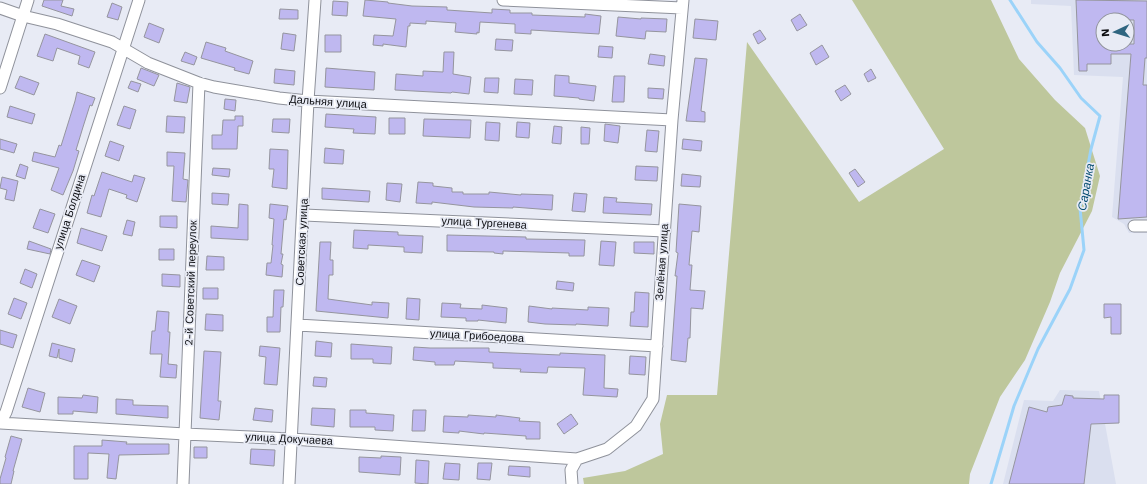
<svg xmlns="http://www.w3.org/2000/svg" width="1147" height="484" viewBox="0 0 1147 484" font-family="'Work Sans',sans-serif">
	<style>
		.built { fill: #dadfef; fill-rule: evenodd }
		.green { fill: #bec79c }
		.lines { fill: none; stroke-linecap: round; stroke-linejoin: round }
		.stream { stroke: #9bd3f9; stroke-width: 3 }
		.building { fill: #bfb8f0; stroke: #95959e; fill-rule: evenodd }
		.minor-casing { stroke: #8f929b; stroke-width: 13 }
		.minor { stroke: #fff; stroke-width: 11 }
		.labels { text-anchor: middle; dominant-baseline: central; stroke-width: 3.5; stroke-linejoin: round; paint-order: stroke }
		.street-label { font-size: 11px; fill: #0d0e12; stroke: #e8ebf5 }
		.water-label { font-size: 12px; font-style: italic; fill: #084f73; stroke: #e8ebf5 }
	</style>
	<rect width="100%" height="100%" fill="#e8ebf5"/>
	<path class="built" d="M1031 0H1147V233H1129L1124 224 1112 217 1123 77 1074 75 1071 6 1031 4ZM1103 20H1127V44H1103Z
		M1060 390 1099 391 1116 484H1003L1024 400 1053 401Z"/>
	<path class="green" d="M852 0H991L1019 59 1055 100 1085 128 1100 176 1092 211 1060 273 1050 302 1025 360 1000 397 970 474 969 484H584L583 478 625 471 663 454 660 424 667 395H717L747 42 859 202 944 149Z"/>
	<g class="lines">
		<path class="stream" d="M991 484 1014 406 1038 349 1070 289 1084 250 1080 208 1091 149 1100 116 1081 98 1060 68 1037 42 1010 0"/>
	</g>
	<path class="building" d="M44 0H63L61 6 74 9 72 16 42 6Z
		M365 0 388 2V3L412 6 447 7V10L492 13V9L510 10V13H532V15L585 17V14L601 16 599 34 531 30V34L515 33V24L480 22 479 33 477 32V34L455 32 456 23 426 21V24L410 23V26H408L406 47 383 44V46L373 45 374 35 393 36 396 19 363 16Z
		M1076 0 1147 1V58H1145L1143 85H1147V217L1118 219 1131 54H1111V64H1087V71H1079ZM1103 20H1134V44H1103Z
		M333 1 348 2 347 16 332 15Z
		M112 3 122 7 118 20 107 17Z
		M280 9 298 10V19H279Z
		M800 14 807 25 797 31 791 20Z
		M618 17 641 19V18L667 19 666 32 646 31 645 39 616 36Z
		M695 19 718 21 716 40 693 38Z
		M149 23 164 29 159 43 144 37Z
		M760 30 766 39 758 44 753 34Z
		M283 33 296 35 294 51 281 49Z
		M45 34 95 52 89 68 78 64 80 56 57 48 53 61 37 56Z
		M325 35H341V52H325Z
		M496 39 513 40 512 51 495 50Z
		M206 42 226 48 225 51 253 61 249 74 234 70 235 68 201 58Z
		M822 45 829 57 816 65 810 53Z
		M599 46 613 47 612 58 598 57Z
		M185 52 197 57 194 65 181 61Z
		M444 52H454L453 74 471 77 469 94 452 92 451 93 395 90 396 74 423 76V71L443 72Z
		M650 54 665 56 664 66 648 64Z
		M695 58 707 59 701 111 705 112V122L686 121Z
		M141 68 159 75 154 86 137 79Z
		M326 68 375 72 374 90 325 87Z
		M275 69 295 71 294 85 274 83Z
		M871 69 876 78 868 82 864 74Z
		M555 75 569 76V83L596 86 594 101 579 99V98L554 96Z
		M20 76 39 83 34 95 15 88Z
		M614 76H625L624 102H612Z
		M485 78H499L498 93 484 92Z
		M515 79 533 80 532 95 514 94Z
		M131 81 141 84 138 92 128 88Z
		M177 83 190 87 187 103 174 101Z
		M845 85 851 94 841 101 835 91Z
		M648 88 664 89 663 99 648 98Z
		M77 92 95 98 92 106 90 105 83 127 76 150 79 151 73 171 63 195 51 190 59 168 32 161 34 152 55 157 59 145 61 146 75 101Z
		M225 99 236 100 235 111 224 109Z
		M10 106 35 114 32 124 7 117Z
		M124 106 136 110 130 129 117 125Z
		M326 114 376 117 375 134 353 133 354 129 325 127Z
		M167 116 185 117 184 133 166 132Z
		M235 116H243V126H238L237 149H212V135H222L223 120H235Z
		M389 118H405V134H389Z
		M273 119H290L289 133 272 132Z
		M424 119 471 120 470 138 423 136Z
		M486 122 500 123 499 141 485 140Z
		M517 122 530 123 529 138 516 137Z
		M605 124 620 126 618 143 604 141Z
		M554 126 562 127 561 144 552 143Z
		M581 127 590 128 589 144H581Z
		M647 130 659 131 657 152 645 151Z
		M0 139 17 144 14 153 0 149Z
		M683 139 702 141 701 151 682 149Z
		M110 141 124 146 119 161 105 156Z
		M325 148 344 150 343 164 324 163Z
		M270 149 288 150 287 189 272 187 274 169H269Z
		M167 152 185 153 183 179 188 180 186 202 172 201 174 166H167Z
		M20 164 28 167 25 179 16 176Z
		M636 166 658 167 657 181 635 180Z
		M213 168 230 169 229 177 212 175Z
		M855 169 865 182 858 187 849 173Z
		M102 172 132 182 134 175 145 178 137 202 126 198 127 195 109 189 101 217 87 213 92 195 94 196Z
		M682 174 701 176 700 187 681 186Z
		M2 177 18 181 14 201 5 199 7 190 0 188Z
		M418 182 433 183V186L452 188V192H463V194H489V192L521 195V194L553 195 552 210 513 207V208L474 207 432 202V204L416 203Z
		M387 183 402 184 400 202 386 200Z
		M322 188 370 191 369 202 322 199Z
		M212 193 229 194 228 205 212 204Z
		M574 193 587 194 585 212 572 211Z
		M604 197 617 198 616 202 652 204 651 215 603 213Z
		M239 204 248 205V240L211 238V226L238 228Z
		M270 204 288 206 286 220 284 219 281 254H283L281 264 283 265 282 277 266 275 267 263H271L273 245H272L274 219 269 218Z
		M679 204 701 206 699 232 692 231 689 265H692L690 290 705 291 703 309 691 308 690 338H688L686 362 671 360 677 276H675L678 253 676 252Z
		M40 209 55 214 48 233 33 228Z
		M160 216H177V228L160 227Z
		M127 220 135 222 132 236 123 234Z
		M81 228 107 236 102 251 77 243Z
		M354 230 398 232V235L423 236 422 253 404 252V247L368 245V249L353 248Z
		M447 235 526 237V239L585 240 584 256H569V253L503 251V254L494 253V252L447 251Z
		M29 241 51 249 50 254 27 249Z
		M601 241 616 242 614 266 599 265Z
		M320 242H331L330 260H333V275H329L328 299 372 305V302L389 303 388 318 316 311Z
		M634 242H654V254L634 253Z
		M159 249H174V260H159Z
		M207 256 224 257V270H206Z
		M82 260 100 266 94 282 76 275Z
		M25 269 37 274 32 288 20 283Z
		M162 274 180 275V287L162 286Z
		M557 281 574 283 573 291 556 289Z
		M203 288H218V299H203Z
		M274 290H284L283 307H281L280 332H267V317H273Z
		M635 292 649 293 648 327 630 326 631 312H634Z
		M14 298 27 303 21 319 8 314Z
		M407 298 420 299 419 320 406 319Z
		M59 299 77 306 70 324 52 317Z
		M442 303 461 304 460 308 482 309V305L507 308 506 323 478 320V321H466V318L441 317Z
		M1104 304H1121V334H1111V317L1104 318Z
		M529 306 552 309V308L588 310V307L609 308 608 326 576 324V325L545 324 528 322Z
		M157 311 169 312 168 332H170L168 364 177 365 176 378 160 377 162 354H150L152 331H155Z
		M206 314 223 315V331L205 330Z
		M0 330 17 335 13 348 0 344Z
		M316 341 332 343 331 357 315 356Z
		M52 343 75 349 72 362 59 358V349L57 358 49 356Z
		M351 344 392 347 391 364 373 363V359H351Z
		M260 346 280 348 277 385 264 384 266 357 259 356Z
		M414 347 430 348H489V352L560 355V353L605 355 604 388 618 389 617 397 583 395 585 368 548 367 547 373 520 372 521 369 493 368V363L455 361 454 365H435V362L413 360Z
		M204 351 221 352 218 401H221L219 420 200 418Z
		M630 356 646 357 645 375 629 374Z
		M314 377 327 378 326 387 313 386Z
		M28 388 45 393 40 412 22 407Z
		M83 395 98 397 97 413 73 411V414H58V397L82 398Z
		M1065 395 1073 396V398L1104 399V395H1119V423L1091 424 1084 484H1009L1029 407 1047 412 1048 407 1062 405Z
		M116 399 133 400V405L168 406V418L116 414Z
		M255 408 273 410 272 422 253 420Z
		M312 408 335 409 334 427 311 425Z
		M350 410H366V413L394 415 393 431 375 430V427H350Z
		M413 410H426L425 431H412Z
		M571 414 578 424 564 434 557 424Z
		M468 415 496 417V415L520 418 519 421 540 422V439H526V436L484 433V434L459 431V433L443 432 444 416 468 417Z
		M11 436 22 439 13 471H14L11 484H0V479L6 458 5 457Z
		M102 440 127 442 126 444H169V454L119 455 116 479 107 478 109 454 88 453V479H74V446H102Z
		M194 447H207V458H194Z
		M251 449 275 450 274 466 250 464Z
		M381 456 401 457 400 475 359 472V457L381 458Z
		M416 460 429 461 428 484 415 483Z
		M445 463 460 464 459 480 443 479Z
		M478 463H492L490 480 477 479Z
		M509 466 530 467V477L508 475Z"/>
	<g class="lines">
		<g class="minor-casing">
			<path id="minor" d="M139 0 6 412 0 423 185 434 292 439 577 459
				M503 0 682 8
				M0 8 23 16 57 24 112 42 148 63 199 83 214 87 279 98 308 101 672 120
				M0 88 28 0
				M304 215 665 231
				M1134 226H1147
				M298 325 657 346
				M183 484 199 83
				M289 484 308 101 315 0
				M572 484 571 470 577 459 607 449 636 426 653 399 672 120 683 0"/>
		</g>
		<use href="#minor" class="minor"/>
	</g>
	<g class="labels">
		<g class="street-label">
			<text transform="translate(328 102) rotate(4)">Дальняя улица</text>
			<text transform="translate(70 212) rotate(-72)">улица Болдина</text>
			<text transform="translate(484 223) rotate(3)">улица Тургенева</text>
			<text transform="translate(302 242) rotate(-87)">Советская улица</text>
			<text transform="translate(662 262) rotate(-86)">Зелёная улица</text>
			<text transform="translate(191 283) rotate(-88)">2-й Советский переулок</text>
			<text transform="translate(477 336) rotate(3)">улица Грибоедова</text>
			<text transform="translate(289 439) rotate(3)">улица Докучаева</text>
		</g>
		<g class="water-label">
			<text transform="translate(1086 187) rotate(-80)">Саранка</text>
		</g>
	</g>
	<g transform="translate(1115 32) rotate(266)"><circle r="19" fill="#e8ebf5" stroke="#90939a"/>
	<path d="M0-3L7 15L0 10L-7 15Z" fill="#2f6580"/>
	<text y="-6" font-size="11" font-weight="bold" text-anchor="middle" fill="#0d0e12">N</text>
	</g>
</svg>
